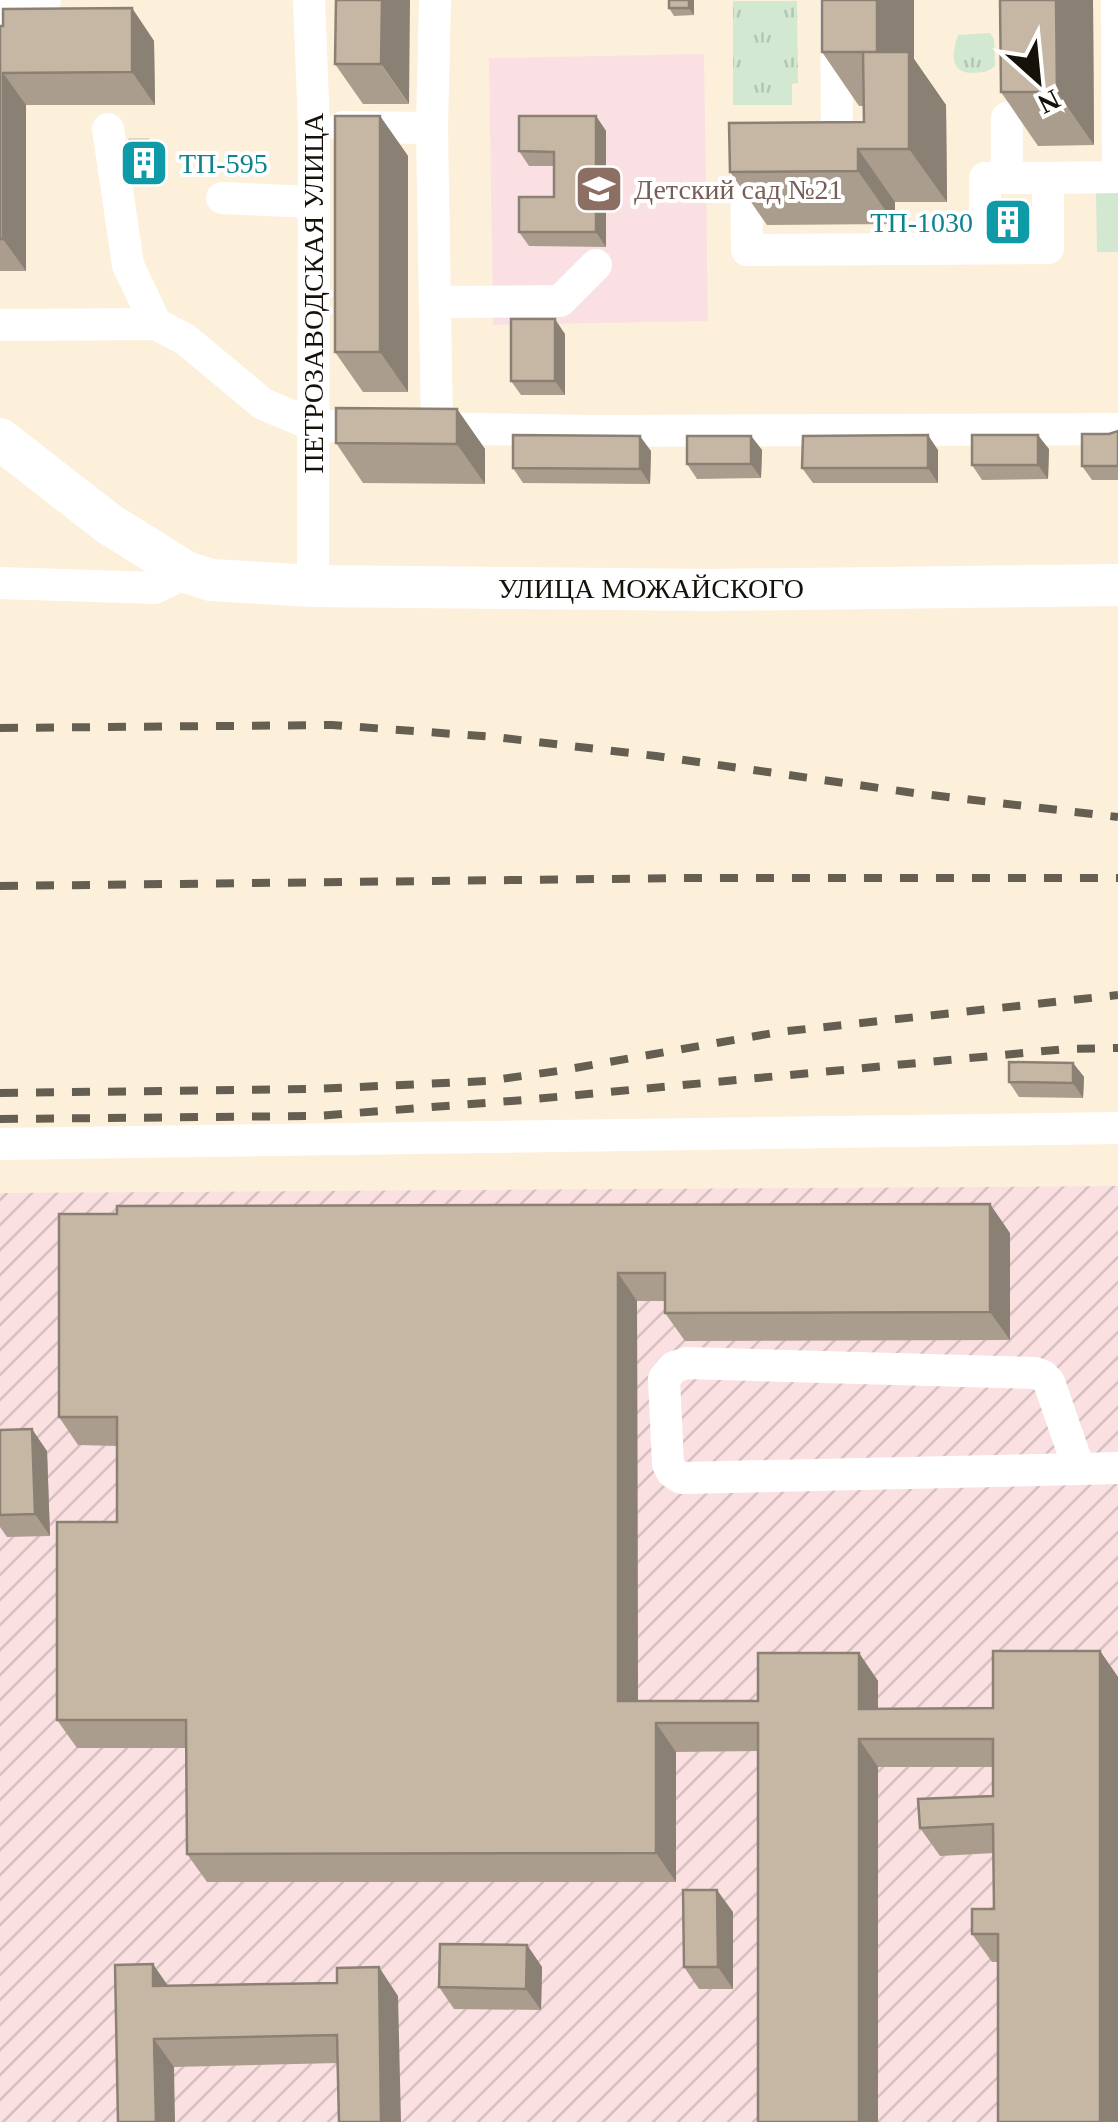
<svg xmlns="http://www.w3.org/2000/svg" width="1118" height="2122" viewBox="0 0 1118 2122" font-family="Georgia,serif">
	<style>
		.industrial { fill: url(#industrial-furrows) }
		.education { fill: #fbe0e3 }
		.grass { fill: #d2e8d1 }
		.park { fill: url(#park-tufts) }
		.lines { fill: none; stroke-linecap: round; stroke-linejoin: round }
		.minor { stroke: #fff; stroke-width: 32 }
		.major { stroke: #fff; stroke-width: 42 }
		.rail { stroke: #655f52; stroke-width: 8; stroke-dasharray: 18 18; stroke-linecap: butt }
		.wall { fill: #aa9d8e }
		.shaded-wall { fill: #8b8074 }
		.building { fill: #c6b7a5; stroke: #8b8074; stroke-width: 2.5 }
		.labels { text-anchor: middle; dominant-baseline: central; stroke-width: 8; stroke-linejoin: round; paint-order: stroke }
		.culture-label { font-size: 28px; fill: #0d838f; stroke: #fff; text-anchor: start }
		.education-label { font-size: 28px; fill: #785e54; stroke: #fff; text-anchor: start }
		.street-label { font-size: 28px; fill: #16120a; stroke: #fff }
	</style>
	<defs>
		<pattern id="industrial-furrows" width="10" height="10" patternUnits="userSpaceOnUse" patternTransform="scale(2.5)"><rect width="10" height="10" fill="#fbe0e1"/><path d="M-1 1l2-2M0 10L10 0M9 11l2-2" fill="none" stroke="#d6bfc0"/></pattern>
		<pattern id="park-tufts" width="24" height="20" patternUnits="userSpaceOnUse" patternTransform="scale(2.5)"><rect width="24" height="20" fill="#d2e8d1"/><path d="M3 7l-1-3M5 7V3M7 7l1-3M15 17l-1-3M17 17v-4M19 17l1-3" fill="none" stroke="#b4c6b2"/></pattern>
	</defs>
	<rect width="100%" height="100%" fill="#fcf0db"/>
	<path class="industrial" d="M1118 1186V2122H0V1193Z"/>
	<path class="education" d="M704 54 708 321 493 325 489 58Z"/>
	<path class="grass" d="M1096 191H1118V252H1097Z"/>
	<path class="park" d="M733 1H797L798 83 792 84V105H733Z
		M990 33 994 39 995 66C987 73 983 72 972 73 949 73 952 52 958 35Z"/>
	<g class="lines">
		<path class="minor" d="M309 0 314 128 313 586
			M0 11 45 0
			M1007 118V178
			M343 127 432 128 435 0
			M432 128 437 429
			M108 129 128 265 156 324
			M809 138H837L836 0
			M746 155 747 250 1048 248V178L1118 177 1117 0
			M222 198 314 202
			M985 248V178H1048
			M435 302 560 301 596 265
			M0 325 156 324 185 339 263 404 313 425 379 428
			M428 428 593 431 1118 429
			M0 583 155 588 186 572
			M0 1144 1118 1128
			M1079 1469 1049 1382 1043 1376 1035 1373 687 1363 674 1367 664 1379 668 1464 672 1472 681 1478 1079 1469 1118 1468"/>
		<path class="major" d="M0 439 109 524 186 572 211 580 313 586 712 590 1118 585"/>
		<path class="rail" d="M0 728 332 725 495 737 656 756 914 793 1118 817
			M0 886 688 878H1118
			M0 1093 315 1089 487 1081 558 1071 779 1032 1118 995
			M0 1119 316 1116 524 1100 1066 1049 1118 1048"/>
	</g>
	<path class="wall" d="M336 0 409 104H363L335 64Z
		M694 0V15L674 16 669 8Z
		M822 0 914 59 946 105 947 202H895V224L767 225 730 172 864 122V106H859L822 52Z
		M1000 0H1093L1094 145 1038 146 1001 92Z
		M132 8 154 41 155 105H26V271H0V26Z
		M380 116 408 156V392H363L335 352Z
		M596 116 606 131V247L529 246 519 232 554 197V166H529L519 151Z
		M148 140 153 147 154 179H136L131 172Z
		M1016 211 1017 228H1005L1000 221Z
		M565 334V395H521L511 381Z
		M457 409 485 449V484L363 483 336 443Z
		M1118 431V480H1092L1082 466 1109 434Z
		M751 436 762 450 761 478 697 479 687 464Z
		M1049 449 1048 479 982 480 972 465Z
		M938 450V483H813L802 468Z
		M651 451 650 484 523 483 513 468Z
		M1073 1063 1084 1077 1083 1098 1019 1097 1009 1082Z
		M59 1214 1010 1233V1340L685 1341 665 1313V1301H637L638 1701H758L859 1653 878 1681V1709L993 1708 1100 1651 1118 1677V2122L998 1962H992L972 1934 994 1909V1853L940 1856 920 1828 993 1796V1767H878L758 1751 676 1752V1882H207L187 1854 186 1748H77L57 1720 117 1522V1446L78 1445 59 1417Z
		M0 1430 47 1451 50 1536 7 1537 0 1527Z
		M733 1912V1989H699L684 1967Z
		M527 1945 542 1967 541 2010 454 2009 439 1987Z
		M168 1986 398 1996 338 2063 174 2067 118 2122Z"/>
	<path class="shaded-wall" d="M382 0H410L409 104 381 64Z
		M689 0H694V15L689 8Z
		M877 0H914V59L946 105 947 202 909 149 877 52Z
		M1056 0H1093L1094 145 1057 92Z
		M132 8 154 41 155 105 132 72Z
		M3 73 26 105V271L3 239Z
		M380 116 408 156V392L380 352Z
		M596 116 606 131V247L596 232Z
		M148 140 153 147 154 179 148 171Z
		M858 149 895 202V224L858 171Z
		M1011 204 1016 211 1017 228 1012 221Z
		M555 319 565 334V395L555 381Z
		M457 409 485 449V484L457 444Z
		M928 435 938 450V483L928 468Z
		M1038 435 1049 449 1048 479 1038 465Z
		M640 436 651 451 650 484 640 469Z
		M751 436 762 450 761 478 751 464Z
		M1073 1063 1084 1077 1083 1098 1073 1083Z
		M990 1204 1010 1233V1340L990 1312Z
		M618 1273 637 1301 638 1729 618 1701Z
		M32 1429 47 1451 50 1536 35 1514Z
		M1100 1651 1118 1677V2122H1100Z
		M859 1653 878 1681V1737L859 1709Z
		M656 1723 676 1752V1882L656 1853Z
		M859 1739 878 1767V2122H859Z
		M717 1890 733 1912V1989L718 1967Z
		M527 1945 542 1967 541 2010 526 1989Z
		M153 1964 173 1993 153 1986Z
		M379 1967 398 1996 401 2122H381Z
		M154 2039 174 2067 175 2122H156Z"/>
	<path class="building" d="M336 0H382L381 64H335Z
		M669 0H689V8H669Z
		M822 0H877V52H822Z
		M1000 0H1056L1057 92H1001Z
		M132 8V72L3 73V239H0V26H3V9Z
		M863 52H909V149H858V171L730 172 729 123 864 122Z
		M335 116H380V352H335Z
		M519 116H596V232H519V197H554V152L519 151Z
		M130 140H148V171L131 172Z
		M1011 204 1012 221H1000V205Z
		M511 319H555V381H511Z
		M336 408 457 409V444L336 443Z
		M1118 431V466H1082V434H1109Z
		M513 435 640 436V469L513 468Z
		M928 435V468H802L803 436Z
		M972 435H1038V465H972Z
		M687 436H751V464H687Z
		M1009 1062 1073 1063V1083L1009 1082Z
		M990 1204V1312L665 1313V1273H618V1701H758V1653H859V1709L993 1708V1651H1100V2122H998V1934H972V1909H994L993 1824 920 1828 918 1799 993 1796V1739H859V2122H758V1723H656V1853L187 1854 186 1720H57V1522H117V1417H59V1214H117V1206Z
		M32 1429 35 1514 0 1515V1430Z
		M683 1890H717L718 1967H684Z
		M440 1944 527 1945 526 1989 439 1987Z
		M153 1964V1986L337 1983V1968L379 1967 381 2122H339L337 2035 154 2039 156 2122H118L115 1965Z"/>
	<defs>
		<g id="building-square" transform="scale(2.5)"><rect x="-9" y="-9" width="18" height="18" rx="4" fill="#0f9aa8" stroke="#fff"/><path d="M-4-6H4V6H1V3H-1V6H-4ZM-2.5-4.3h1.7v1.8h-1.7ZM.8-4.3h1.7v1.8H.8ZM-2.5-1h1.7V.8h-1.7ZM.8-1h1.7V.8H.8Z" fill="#fff"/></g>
		<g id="school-square" transform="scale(2.5)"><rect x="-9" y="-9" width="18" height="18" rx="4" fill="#8d6e63" stroke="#fff"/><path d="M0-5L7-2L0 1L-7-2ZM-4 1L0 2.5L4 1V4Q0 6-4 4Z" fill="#fff"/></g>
	</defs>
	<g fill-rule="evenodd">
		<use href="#building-square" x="144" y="163"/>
		<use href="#school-square" x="599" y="189"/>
		<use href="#building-square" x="1008" y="222"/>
	</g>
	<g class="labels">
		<g class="culture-label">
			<text x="179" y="163">ТП-595</text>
			<text x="973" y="222" text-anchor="end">ТП-1030</text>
		</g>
		<g class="education-label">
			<text x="634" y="189">Детский сад №21</text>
		</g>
		<g class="street-label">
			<text transform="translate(313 293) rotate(-90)">ПЕТРОЗАВОДСКАЯ УЛИЦА</text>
			<text x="651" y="588">УЛИЦА МОЖАЙСКОГО</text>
		</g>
	</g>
	<g transform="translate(1038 80) rotate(153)" stroke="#ffffff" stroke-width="8" paint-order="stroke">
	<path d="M0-8L18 38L0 25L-18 38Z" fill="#16120a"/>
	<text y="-15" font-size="28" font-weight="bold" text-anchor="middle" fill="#16120a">N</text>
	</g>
</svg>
